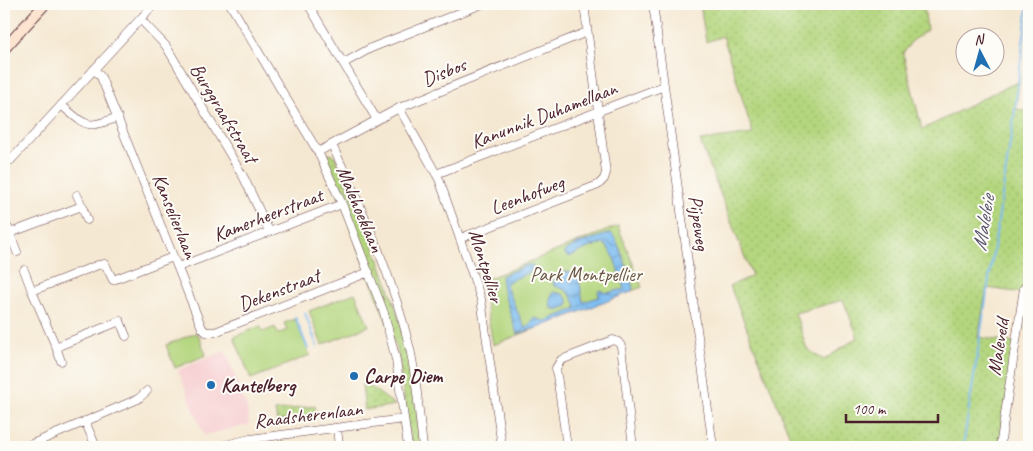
<svg xmlns="http://www.w3.org/2000/svg" width="1033" height="451" viewBox="0 0 1033 451" font-family="Caveat,sans-serif">
	<style>
		.built { fill: #f7cfd2 }
		.grass { fill: url(#grass-dots); stroke: #7f7a54; fill-rule: evenodd }
		.park { fill: #b4d67e; stroke: #7f7a54 }
		.water { fill: url(#water-waves); stroke: #626e8e }
		.lines { fill: none; stroke-linecap: round; stroke-linejoin: round }
		.stream { stroke: #7bbcf0; stroke-width: 2 }
		.street-casing { stroke: #643d44; stroke-width: 9 }
		.secondary-casing { stroke: #643d44; stroke-width: 12 }
		.street { stroke: #fff; stroke-width: 8 }
		.secondary { stroke: #fde4d0; stroke-width: 10 }
		.poi-dot { fill: #1f6fb2; stroke: #fdfcf7; stroke-width: 2 }
		.labels { text-anchor: middle; dominant-baseline: central; stroke-width: 4; stroke-linejoin: round; paint-order: stroke }
		.street-label { font-size: 20px; fill: #4a1f2b; stroke: #fdfcf7 }
		.park-label { font-size: 20px; fill: #6a5644; stroke: #fdfcf7 }
		.poi-label { font-size: 20px; font-weight: bold; fill: #4a1f2b; stroke: #fdfcf7; text-anchor: start }
		.water-label { font-size: 21px; font-style: italic; fill: #5b5670; stroke: #fdfcf7 }
	</style>
	<defs>
		<pattern id="grass-dots" width="8" height="8" patternUnits="userSpaceOnUse" patternTransform="scale(1.25)"><rect width="8" height="8" fill="#b4d67e"/><path d="M2 2h.1M6 6h.1" fill="none" stroke="#9cb76d" stroke-width="1.8" stroke-linecap="round"/></pattern>
		<pattern id="water-waves" width="16" height="10" patternUnits="userSpaceOnUse" patternTransform="scale(1.25)"><rect width="16" height="10" fill="#7bbcf0"/><path d="M0 5q4-4 8 0t8 0" fill="none" stroke="#6798c3"/></pattern>
	</defs>
	<rect width="100%" height="100%" fill="#fdfcf7"/>
	<filter id="ink" filterUnits="userSpaceOnUse"><feTurbulence type="fractalNoise" baseFrequency=".02" numOctaves="2"/><feDisplacementMap in="SourceGraphic" scale="10" xChannelSelector="R" yChannelSelector="G"/><feConvolveMatrix kernelMatrix="1 2 1 2 8 2 1 2 1" color-interpolation-filters="sRGB"/></filter>
	<filter id="wash" filterUnits="userSpaceOnUse"><feTurbulence type="fractalNoise" baseFrequency=".0096" numOctaves="4" result="noise"/><feDisplacementMap in="SourceGraphic" scale="20" xChannelSelector="R" yChannelSelector="G"/><feGaussianBlur stdDeviation="1.12" result="paint"/><feColorMatrix in="noise" values="0 0 0 0 0 0 0 0 0 0 0 0 0 0 0 0 0 1.4 0 .05"/><feComposite in="paint" operator="in"/></filter>
	<g filter="url(#wash)">
		<rect width="100%" height="100%" fill="#f5e8d2"/>
		<path class="built" d="M225 351 247 408 249 425 204 435 178 370Z"/>
		<path class="grass" d="M700 4H927L924 6 927 30 911 42 903 53 922 129C956 115 985 94 1019 82L1016 109 1029 111V240L1023 293 987 288 978 337 1015 343 1000 447H794L730 286 752 276 700 141 753 134 723 36 706 42ZM843 300 858 337 824 360 807 349 795 313Z
			M328 154 334 155C362 218 391 281 407 349 415 381 417 415 421 447H411L397 349 326 162 325 158Z
			M364 382 395 405 365 410 362 385Z
			M315 406 316 416 277 421 275 411Z"/>
		<path class="park" d="M618 226 642 287 493 345 482 281Z
			M355 293 369 326 322 345 309 311Z
			M295 319 310 355 251 379 234 337 260 326 263 332 275 327 278 334 287 330 284 323Z
			M195 333 198 334 206 355 175 368 166 345Z"/>
		<path class="water" d="M611 233C619 240 630 277 633 288L631 292 543 326 517 334 503 291 501 276 527 265H533L534 270 506 283V286L525 328 529 326 534 318 545 321 575 309 576 306C571 293 567 289 554 286L553 282 560 272H570L579 278 583 302 599 297 598 291 600 290 606 293 624 289 613 255 605 244 590 247 569 257 564 253 565 251 577 244Z
			M553 292 563 294 568 300V306L558 310 551 308 550 300Z"/>
		<g class="lines">
			<path class="stream" d="M305 313 317 346
				M295 317 308 349
				M963 447 1014 118 1028 4"/>
		</g>
	</g>
	<g filter="url(#ink)">
		<g class="lines">
			<g class="street-casing">
				<path id="street" d="M230 4 318 152 342 204 384 313 396 360 408 447
					M308 4 377 120
					M653 4 713 447
					M140 19 166 46 244 178 269 231
					M344 63 371 48 482 4
					M94 69 101 77 202 328 206 332H215L369 272
					M61 105C87 126 85 130 118 117
					M399 108 439 179 481 299 502 447
					M332 145C363 210 393 278 410 349 417 380 419 415 423 447
					M318 152 399 108 587 32
					M4 154 11 160 154 4
					M436 174 664 86
					M82 206 87 220
					M4 223 8 228 17 252
					M10 233 82 206 77 195
					M461 238 598 185 604 179 606 173 584 4
					M178 267 342 204
					M24 270 32 291 98 265 105 264 113 280 173 257
					M32 291 56 347
					M61 361 56 347 120 321 126 336
					M85 421 96 447
					M337 428 339 447
					M25 447 138 399 147 391
					M217 447 250 439 404 419
					M567 447 556 368 561 360 613 340 618 342 621 346 633 447
					M1000 447 1024 288 1029 284"/>
			</g>
			<g class="secondary-casing">
				<path id="secondary" d="M4 49 45 4"/>
			</g>
			<use href="#street" class="street"/>
			<use href="#secondary" class="secondary"/>
		</g>
	</g>
	<g class="poi-dot">
		<circle cx="354" cy="376" r="5"/>
		<circle cx="211" cy="385" r="5"/>
	</g>
	<g class="labels">
		<g class="street-label">
			<text transform="translate(444 72) rotate(-22)">Disbos</text>
			<text transform="translate(224 113) rotate(59)">Burggraafstraat</text>
			<text transform="translate(544 115) rotate(-21)">Kanunnik Duhamellaan</text>
			<text transform="translate(527 195) rotate(-21)">Leenhofweg</text>
			<text transform="translate(360 209) rotate(67)">Malehoeklaan</text>
			<text transform="translate(268 215) rotate(-21)">Kamerheerstraat</text>
			<text transform="translate(175 216) rotate(68)">Kanselierlaan</text>
			<text transform="translate(699 223) rotate(82)">Pijpeweg</text>
			<text transform="translate(486 266) rotate(73)">Montpellier</text>
			<text transform="translate(279 290) rotate(-21)">Dekenstraat</text>
			<text transform="translate(998 347) rotate(-81)">Maleveld</text>
			<text transform="translate(308 415) rotate(-7)">Raadsherenlaan</text>
		</g>
		<g class="park-label">
			<text x="586" y="274">Park Montpellier</text>
		</g>
		<g class="poi-label">
			<text x="364" y="376">Carpe Diem</text>
			<text x="221" y="385">Kantelberg</text>
		</g>
		<g class="water-label">
			<text transform="translate(983 223) rotate(-81)">Maleleie</text>
		</g>
	</g>
	<rect width="1033" height="451" fill="none" stroke="#fdfcf7" stroke-width="20"/>
	<g transform="translate(980 52) rotate(354)"><circle r="24" fill="#fdfcf7" stroke="#b5a4a5"/>
	<path d="M0-4L9 19L0 12L-9 19Z" fill="#1f6fb2"/>
	<text y="-8" font-size="14" font-weight="bold" text-anchor="middle" fill="#4a1f2b">N</text>
	</g>
	<path d="M846 414v8h92v-8" fill="none" stroke="#4a1f2b" stroke-width="2.5"/>
	<text x="853" y="414" font-size="15" fill="#4a1f2b" stroke="#fdfcf7" stroke-width="4" paint-order="stroke">100 m</text>
</svg>
